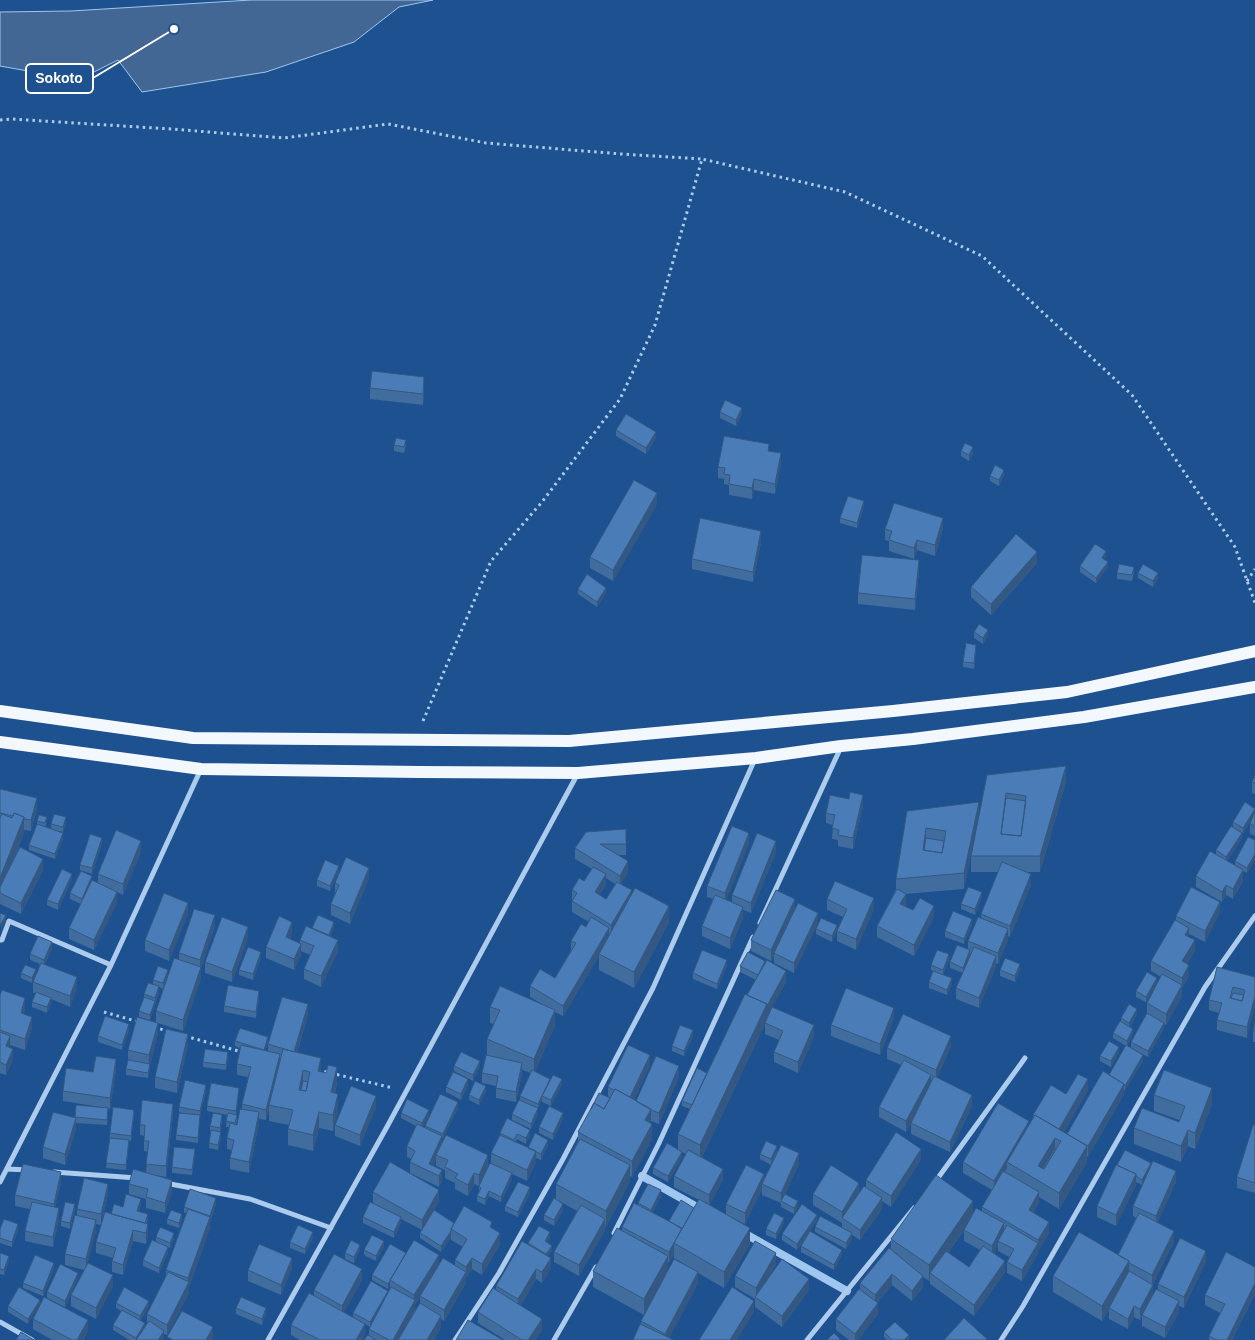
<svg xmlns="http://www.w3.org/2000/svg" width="1255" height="1340" viewBox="0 0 1255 1340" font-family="Helvetica,sans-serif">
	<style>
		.water { fill: #426794; stroke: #9fc6ef }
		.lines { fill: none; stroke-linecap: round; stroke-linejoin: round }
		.stream { stroke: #9fc6ef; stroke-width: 8 }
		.path { stroke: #accbed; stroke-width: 3; stroke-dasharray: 2.5 4; stroke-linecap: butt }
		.street { stroke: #accbed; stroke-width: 5 }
		.primary { stroke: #f3f8ff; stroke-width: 12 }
		.wall { fill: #406c9e; fill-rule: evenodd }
		.shaded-wall { fill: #345881 }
		.building { fill: #4a7db8; stroke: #345881; fill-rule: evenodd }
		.leader { fill: none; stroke: #fff; stroke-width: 2 }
		.callout-dot { fill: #fff; stroke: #1d518f; stroke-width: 2 }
		.callout { fill: #1d518f; stroke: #fff; stroke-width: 2 }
		.callout-label { font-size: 14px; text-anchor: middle; font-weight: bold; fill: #fff }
	</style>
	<rect width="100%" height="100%" fill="#1d518f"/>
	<path class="water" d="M251 0H433L399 7 354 42 266 72 142 92 118 60 78 80 0 66V12L71 11Z"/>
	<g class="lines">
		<path class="stream" d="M642 1176 704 1211
			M742 1232 847 1291"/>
		<path class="path" d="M0 120 11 119 171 129 284 138 388 124 486 143 621 154 702 159
			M1247 581 1255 569
			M423 721 491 561 542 502 620 399 655 325 702 159 845 192 982 256 1132 395 1235 547 1255 603
			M104 1012 139 1022
			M154 1027 170 1032
			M185 1036 242 1052
			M318 1070 393 1088"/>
		<path class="street" d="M760 923 841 747
			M0 940H2L9 921 111 965
			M7 1169 28 1170
			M54 1172 137 1178
			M0 1182 111 965 201 769
			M935 1182 1025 1058
			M165 1183 250 1199 331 1228
			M614 1233 659 1143 753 937
			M0 1322 32 1340
			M268 1340 388 1125 577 775
			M455 1340 499 1273 563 1159 653 988 755 759
			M554 1340 596 1267
			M807 1340 914 1208
			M1001 1340 1023 1306 1205 987 1255 916"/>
		<path class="primary" d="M0 711 193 738 569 741 893 711 1067 692 1255 651
			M0 742 201 769 419 772 578 773 756 758 841 746 913 739 1084 717 1255 687"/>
	</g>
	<path class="wall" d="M370 388H424L423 405 370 399Z
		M720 412 742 414 736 426 720 418Z
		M616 430 656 438 646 454 616 436Z
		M394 445H406L404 453 394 451Z
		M769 451 781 464 775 494 754 490 752 499 729 495V485L724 484V479L718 478V467Z
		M961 451 973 453 969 461 961 456Z
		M1004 475 999 486 990 481V476Z
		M657 504 613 581 590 568V557Z
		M864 506 857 528 840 523V518Z
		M885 529H943L935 556 917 550 914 559 889 551V541L885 540Z
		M761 542 753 582 692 569V559Z
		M1106 557 1104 559 1108 567 1096 583 1080 572V566Z
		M1037 563 991 615 971 597V587Z
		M919 571 915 610 858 604V593Z
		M1134 572 1132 581 1117 579V573Z
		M1138 573 1158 578 1153 587 1138 578Z
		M578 589 606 593 597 607 578 594Z
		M974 632 988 635 983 644 974 638Z
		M976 650 974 669 963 667V662Z
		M1255 766V794L1252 793V782L1255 775Z
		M987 775 1066 782 1040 872H1027L1031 885 1010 937 1008 936V940L998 964 996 963V966L979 1008 956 999V988L963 973 950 968V962L968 949V941L981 918V914L998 872H971V856L974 839 964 889 906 894V905L905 907 913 910 934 917 914 956 877 937V926L896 889V879L907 811 979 817Z
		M0 789 37 809 31 831 24 830V833L15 856 43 870 21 914 0 904Z
		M863 806 853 849 838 846V840L832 839 833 825 826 823V813Z
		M1255 809V836L1250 834V824L1252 819 1243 833 1236 829 1242 838 1227 861 1235 865V861L1255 840V860L1247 873 1243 871V881L1233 899 1226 895 1222 902 1196 887V876L1216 854V850L1233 827V822Z
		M37 821 47 822 45 827 51 829V824L66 823 63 832 54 830 63 839 55 859 29 850V845L37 824Z
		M626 829V855H617L628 872 621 884 669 922 634 988 599 970V956L563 1016 555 1012V1025L535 1072 550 1082 562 1084 551 1106 542 1102V1099L538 1108V1114L531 1129 512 1120V1114L520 1100V1096L531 1073 522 1070V1074L516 1102 496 1098V1086L482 1083V1073L489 1056 487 1055V1039L494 1024 490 1023V1007L542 1004 530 997V986L555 978 571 950V941L586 927 589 922 572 912V890L584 881 592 869 575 859V848ZM606 878 615 884 606 899 599 895 606 885Z
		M102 843 92 874 80 870V865Z
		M749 844 726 900 732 902V895L776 852 751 913 743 910V918L730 949 702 936V926L713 899 707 897V886Z
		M141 852 123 895 117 892V903L94 950 69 939V928L81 904 70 899V893L98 883V874Z
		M339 871 330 891 317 886V880Z
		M369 878 350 924 331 915V904L335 893V883Z
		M72 879 58 910 47 905V900Z
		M982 897 975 915 961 909V904Z
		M827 899 874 909 856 950 837 941V931L843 917 827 910Z
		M795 909 794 973 774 963V954L771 961 751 951V940Z
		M1220 912 1205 942 1189 934V937L1195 951 1187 964 1189 976 1182 988V996L1166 1025 1164 1024V1028L1148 1057 1131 1048V1042L1147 1013V1003L1161 977 1151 971V961L1176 920V916Z
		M188 914 169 961 145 951V940Z
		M972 924 964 944 945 937V931Z
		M215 926 201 968V978L183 1031 158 1023V1033L150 1066 148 1078 126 1075V1069L128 1060V1050L156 1022V1011L163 989 159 987V992L150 1020 139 1017V1011L144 998V994L153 984V980L168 975 179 960V953Z
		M334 927 330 937 338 951 321 987 304 979V969L310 955 301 951V955L294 970 266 958V947L292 933 290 939 300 943V940L312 929Z
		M816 929 837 930 832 942 816 934Z
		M248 938 232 982 205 973V962Z
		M52 948 45 964 77 988 70 1007 51 999V1003L47 1013 32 1007V1002L36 993H33V982L40 964 30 960V954Z
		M261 957 253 980 239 975V970Z
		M949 960 943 974 952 984 947 995 929 988V982L933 971 931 970V965Z
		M765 964 786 982 772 1007 814 1036 798 1073 774 1062V1052L779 1040 765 1034V1024L702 1157 723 1180 709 1205 726 1215V1204L764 1179 771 1165 760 1159V1154L777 1151 799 1164 785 1194 798 1206 794 1214 781 1207V1203L762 1195V1189L745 1224 730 1217 750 1244 724 1288 698 1273V1283L669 1338 641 1324V1321L644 1315 593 1287V1271L622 1230V1227L638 1205V1203L661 1196 652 1213 669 1222 694 1208 699 1200 674 1187V1176L686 1154 682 1152V1157L668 1182 653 1174V1168L678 1150V1134L690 1109 682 1106V1101L707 1073 756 980 740 972V966ZM674 1254V1258L689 1267 668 1271V1262L669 1263Z
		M727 965 717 989 693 979V973Z
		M36 969 32 983 21 978V973Z
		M1020 969 1015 982 1000 976V970Z
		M1255 977 1247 1038 1217 1030V1020L1219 1013 1209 1010V1000Z
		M1157 984 1146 1002 1136 997V991Z
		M0 995 25 1009 24 1014 32 1028 25 1050 10 1045V1048L13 1060 6 1075 0 1073Z
		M259 997 256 1018 224 1012V1006Z
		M1137 1014 1130 1027 1133 1034 1127 1046 1143 1061 1124 1091V1094L1088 1157 1087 1156V1162L1059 1209 1039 1197V1203L1033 1213 1049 1233 1038 1251V1250V1253L1022 1281 1007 1273V1262L1009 1257 998 1251V1245L994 1253 1005 1272 974 1316 930 1284V1280L929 1281 923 1277V1287L912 1301 892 1285 877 1303 878 1314 858 1340H849L836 1330V1319L860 1290V1283L891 1250V1239L982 1211V1207L992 1190 963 1173V1162L1029 1126 1033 1118V1115L1066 1094 1088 1090 1064 1132 1067 1134 1109 1075 1126 1046 1113 1038V1033L1121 1022V1018ZM964 1230V1241L980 1250 969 1267 948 1253Z
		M308 1015 297 1053 321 1072 337 1083 335 1093 338 1110 333 1131 319 1128 313 1151 288 1145V1129L289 1125 269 1121V1109L266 1120 259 1119V1123L249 1173 230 1169V1158L232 1150 227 1149V1138L229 1127H226L227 1115 207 1111V1106L239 1093 236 1115 237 1121 236 1124 237 1125 242 1109V1104L248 1077 237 1075V1064L240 1048 235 1046V1041L268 1043 265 1051H268V1044Z
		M894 1018 880 1055 831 1036V1025Z
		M1255 1020V1042H1253V1031Z
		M129 1030 122 1050 98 1042V1036Z
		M693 1036 684 1056 672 1051V1046Z
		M188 1045 177 1093 155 1088V1077Z
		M951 1046 937 1078 972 1106 950 1152 911 1134V1123L906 1132 879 1117V1107L901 1065 887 1059V1048Z
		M1119 1052 1111 1067 1100 1061V1056Z
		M228 1057 226 1070 203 1067V1062Z
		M650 1065 634 1100 636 1101 679 1077 659 1124 651 1121 652 1139 632 1177 630 1176V1181L606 1227 605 1226V1230L579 1276 554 1262V1252L577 1211 559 1201 563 1210 554 1226 544 1220V1215L556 1200V1184L578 1141V1132L608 1097V1087Z
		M454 1066H480L473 1081 454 1071Z
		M116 1070 110 1109 108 1108 107 1125 76 1123V1129L65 1165 43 1158V1147L75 1118 100 1107 63 1101V1091L93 1072Z
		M468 1085 461 1100 446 1092V1087Z
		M206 1090 200 1116 198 1143 176 1140V1135L186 1114 179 1112V1107Z
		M486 1091 479 1105 469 1100V1095Z
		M1154 1095 1212 1104 1195 1149 1188 1146 1181 1162 1134 1144V1128L1179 1122V1120L1154 1111Z
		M376 1107 360 1146 335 1136V1125Z
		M458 1108 442 1139V1143L488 1166 479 1186 474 1184 468 1196 455 1189V1183L445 1178V1170L436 1166V1159L433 1166 442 1181 439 1187 410 1173V1162L411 1159 407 1157V1146L416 1126 401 1118V1113L429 1115 423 1127 425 1128V1126Z
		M134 1115 131 1141H129L126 1170 106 1168 110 1133Z
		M173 1115 166 1177 155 1175 172 1191 165 1213 146 1208V1199L129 1194V1184L146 1173 148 1152 144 1151V1136L140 1135V1125Z
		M563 1118 553 1140 539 1133V1127Z
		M222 1121 220 1132 221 1138 218 1150 209 1148V1143L211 1131H210V1126Z
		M1255 1125V1193L1237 1188V1177Z
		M500 1133 530 1135 526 1144 517 1139 516 1142 528 1148 548 1145 541 1160 536 1158V1162L527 1181 512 1174V1179L501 1202 489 1196 485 1205 477 1201V1196L479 1192V1186L491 1164V1153L500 1136Z
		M195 1154 192 1175 172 1173V1167Z
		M921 1159 891 1207 882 1201V1209L860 1240 852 1235V1239L846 1249 815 1232V1227L842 1228V1222V1223L813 1205V1194L859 1192 866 1187V1180Z
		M1116 1165 1151 1167 1176 1182 1157 1223 1174 1242 1153 1284V1294L1158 1290V1284L1206 1261 1184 1308 1179 1306V1312L1165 1338 1142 1326V1316L1140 1320 1134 1317 1128 1329 1109 1319V1310L1102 1321 1053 1292V1276L1118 1255 1136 1218 1133 1216V1206L1142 1185 1136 1182V1185L1116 1226 1097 1217V1206Z
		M61 1183 55 1207 59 1219 53 1247 25 1241V1231L30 1209 15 1206V1195Z
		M373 1192 439 1201 431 1215 454 1223 492 1228 500 1244 482 1275 472 1269 466 1278V1283L444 1321 441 1319V1327L434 1340H364L369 1336V1329L370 1327 365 1324V1335L362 1340H300L291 1335V1325L314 1296V1290L362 1280 344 1312 353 1317V1313L388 1294 390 1290V1286L388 1289 372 1280V1275L406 1254 439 1265H455V1260L463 1247 451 1240V1237L441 1252 420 1238V1233L422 1230 401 1219V1223L394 1238 363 1223V1217L383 1208 373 1203ZM428 1283 420 1296V1304L415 1310V1305Z
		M530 1193 518 1217 505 1211V1206Z
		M108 1194 101 1225 96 1224V1231L87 1264 113 1286 96 1319 71 1306V1295L84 1270 65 1265V1254L77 1215V1209Z
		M141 1204 139 1211 148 1219 146 1224 148 1235 146 1244 133 1241 123 1275 112 1272V1261L113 1258 96 1253V1242L111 1214 123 1207Z
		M216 1204 210 1222V1228L189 1287V1293L167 1335 164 1334V1340H129L113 1330V1325L121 1311 116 1308V1303L149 1306 140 1320 145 1326 147 1324V1314L166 1277V1270L186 1213H184V1207Z
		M75 1209 70 1229 61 1226V1221Z
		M167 1219 182 1220 179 1228 167 1224Z
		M817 1220 810 1231 842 1255 834 1270 801 1252V1246L809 1233 797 1250 782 1240V1234Z
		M784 1223 776 1239 766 1235V1229Z
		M0 1229 18 1230 12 1247 0 1243Z
		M156 1237 174 1238 170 1248 168 1247V1253L159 1273 143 1266V1260L156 1242Z
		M313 1237 305 1254 290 1248V1242Z
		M550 1238 547 1243 552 1251 548 1256 551 1268 542 1283 536 1279 521 1305 542 1330 535 1340H505L478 1323V1312L496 1289V1286L528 1245V1243Z
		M384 1247 376 1261 364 1255V1250Z
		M360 1250 354 1263 345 1259V1253Z
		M0 1253 9 1261 4 1275 0 1274Z
		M776 1264 765 1284 809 1290 782 1327 755 1307V1299L735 1287V1276Z
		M1255 1267V1294L1232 1340H1209V1336L1220 1313 1205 1305V1295Z
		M292 1268 281 1295 248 1281V1270Z
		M54 1269 43 1296 23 1288V1283Z
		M78 1278 65 1307 47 1298V1292Z
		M40 1300 28 1324 8 1312V1306Z
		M236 1308 266 1314 262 1325 236 1314Z
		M33 1319 88 1331 83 1340H52L33 1329Z
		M884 1332 909 1340H887L884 1337Z"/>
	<path class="shaded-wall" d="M424 377V388L423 405V394Z
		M742 408V414L736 426V420Z
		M656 432V438L646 454V448Z
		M973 447V453L969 461V455Z
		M781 453V464L775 494V484Z
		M1004 470V475L999 486V480Z
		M754 479V490L752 499V488Z
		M657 493V504L613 581V570Z
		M864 501V506L857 528V523Z
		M943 518V529L935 556V545Z
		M761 531V542L753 582V572Z
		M917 540V550L914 559V548Z
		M1106 551V557L1102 563V558Z
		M1037 552V563L991 615V604Z
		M919 560V571L915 610V599Z
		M1108 562V567L1096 583V578Z
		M1158 573V578L1153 587V581Z
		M606 588V593L597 607V602Z
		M988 630V635L983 644V638Z
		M1066 766V782L1040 872V856Z
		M863 795V806L853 849V838Z
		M37 798V809L31 831V820Z
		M979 802V818L964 889V873Z
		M1255 809V814L1243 833V828Z
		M24 817V833L0 893V878Z
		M66 817V823L63 832V827Z
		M926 828V843L924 860 923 850Z
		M63 833V839L55 859V854Z
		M749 833V844L725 904V893Z
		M1242 833V838L1226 862V857Z
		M102 838V843L92 874V868Z
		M141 841V852L123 895V884Z
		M776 841V852L751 913V903Z
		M1255 854V860L1247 873V868Z
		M43 859V870L21 914V903Z
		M628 861V872L620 887V876Z
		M339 866V871L330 891V886Z
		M369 868V878L350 924V913Z
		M1243 870V881L1233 899V889Z
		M72 874V879L58 910V904Z
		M606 874V885L595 903V892Z
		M1031 874V885L1010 937V926Z
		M92 876V882L82 904V899Z
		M1226 885V895L1222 902V892Z
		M632 890V901L611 935V925Z
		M117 892V903L94 950V940Z
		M982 892V897L975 915V909Z
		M906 894V905L900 915V904Z
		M874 898V909L856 950V939Z
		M795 899V910L771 961V950Z
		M1220 902V912L1205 942V931Z
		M188 903V914L169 961V950Z
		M669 906V922L634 988V972Z
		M934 906V917L914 956V945Z
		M743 907V918L730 949V938Z
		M818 913V924L794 973V963Z
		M6 915V921L1 930V924Z
		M215 915V926L201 968V978L183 1031V1020L200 969V960Z
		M972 919V924L964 944V939Z
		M292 922V933L286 948V937Z
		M334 922V927L329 941V935Z
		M837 925V930L832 942V936Z
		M248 927V938L232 982V972Z
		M609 928V939L599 954V956L563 1016V1006Z
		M1189 928V939L1185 935Z
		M1008 929V940L998 964V953Z
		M338 940V951L321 987V976Z
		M1195 940V951L1182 972V961Z
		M52 942V948L44 965V960Z
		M301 944V955L294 970V959Z
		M970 950V956L963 973V968Z
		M261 952V957L253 980V974Z
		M949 954V960L943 975V970Z
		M996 956V966L979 1008V998Z
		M727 960V965L717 989V984Z
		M1020 964V969L1015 982V976Z
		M1189 965V976L1182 988V996L1166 1025V1014L1182 985V978Z
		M36 969V975L32 983V978Z
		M168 970V975L163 989V983Z
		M786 971V982L767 1017V1006Z
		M77 977V988L70 1007V996Z
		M952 978V984L947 995V990Z
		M1157 978V984L1146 1002V997Z
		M159 986V992L155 1003V998Z
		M259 991V997L256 1018V1012Z
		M1255 996V1007L1247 1038V1027Z
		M25 998V1009L21 1023V1013Z
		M51 998V1003L47 1013V1007Z
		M155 1001V1006L150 1020V1015Z
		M308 1004V1015L294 1062V1052Z
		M767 1004V1020L700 1161V1145Z
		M894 1008V1018L880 1055V1044Z
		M1137 1009V1014L1129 1028V1023Z
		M555 1010V1025L534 1075V1059Z
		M32 1017V1028L25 1050V1039Z
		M158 1023V1033L150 1066 148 1078 149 1055Z
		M1164 1023V1028L1148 1057V1051Z
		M129 1024V1030L122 1050V1045Z
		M814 1025V1036L798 1073V1062Z
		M1133 1029V1034L1127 1046V1041Z
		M693 1030V1036L684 1056V1051Z
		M188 1034V1045L177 1093V1082Z
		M10 1036V1047L6 1057V1046Z
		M951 1036V1046L936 1081V1070Z
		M268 1037V1043L264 1056V1050Z
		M1119 1047V1052L1111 1067V1061Z
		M13 1049V1060L6 1075V1065Z
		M280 1054V1065L269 1105V1109L266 1120V1110Z
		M650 1055V1065L630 1108V1098Z
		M1143 1055V1061L1125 1091V1086Z
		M321 1058V1074L318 1071Z
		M116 1059V1070L110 1109V1098Z
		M480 1061V1066L473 1081V1075Z
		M522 1063V1074L516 1102V1092Z
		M679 1066V1077L659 1124V1113Z
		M337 1067V1083L331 1108V1092Z
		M303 1070V1086L299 1100V1090Z
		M931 1075V1086L906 1132V1121Z
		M468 1079V1085L461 1100V1094Z
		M550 1079V1084L542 1096V1099L538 1109V1104Z
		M562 1079V1084L551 1106V1100Z
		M1088 1079V1090L1059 1141V1130Z
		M1124 1084V1094L1088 1157V1146Z
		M206 1085V1090L200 1116V1111Z
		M486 1086V1091L479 1105V1100Z
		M239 1088V1093L236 1116V1111Z
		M1212 1088V1104L1195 1149V1133Z
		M338 1094V1110L333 1131V1115Z
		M972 1095V1106L950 1152V1142Z
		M376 1096V1107L360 1146V1135Z
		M458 1102V1108L443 1139V1134Z
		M173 1104V1115L166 1177V1166Z
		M538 1108V1114L531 1129V1124Z
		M651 1109V1125L645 1120Z
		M429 1110V1115L422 1129V1123Z
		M259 1112V1123L249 1173V1162Z
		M319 1112V1128L313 1151V1135Z
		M563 1113V1118L553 1140V1134Z
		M76 1118V1129L65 1165V1154Z
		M1029 1121V1132L1007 1162V1168L994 1191V1181Z
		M652 1124V1139L632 1177V1161Z
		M530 1130V1135L526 1144V1138Z
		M1188 1130V1146L1181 1162V1146Z
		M221 1132V1138L218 1150V1145Z
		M442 1136V1147L436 1155V1159L430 1172 429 1164Z
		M1055 1138V1154L1038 1176V1166Z
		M548 1140V1145L541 1160V1154Z
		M777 1146V1151L771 1165V1159Z
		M1087 1146V1162L1059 1209V1193Z
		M921 1149V1159L891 1207V1196Z
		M536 1151V1162L527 1181V1170Z
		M682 1152V1157L668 1182V1176Z
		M799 1153V1164L782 1202 781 1201V1204V1193Z
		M488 1155V1166L479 1186V1175Z
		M1151 1163V1168L1142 1185V1180Z
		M630 1165V1181L606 1227V1211Z
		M723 1169V1180L709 1206V1195Z
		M442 1170V1181L439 1187V1176Z
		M1176 1171V1182L1156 1227V1216Z
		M61 1172V1183L54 1214V1204Z
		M474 1173V1184L468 1196V1185Z
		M512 1173V1179L501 1202V1197Z
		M764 1174V1184H762V1189L745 1224V1213Z
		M1136 1174V1185L1116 1226V1215Z
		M172 1180V1191L165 1213V1203Z
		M859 1183V1194L842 1218V1223V1212Z
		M108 1184V1194L101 1225V1214Z
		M530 1187V1193L518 1217V1212Z
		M439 1190V1201L422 1231V1220Z
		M661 1190V1196L651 1216V1210Z
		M489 1191V1196L485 1205V1199Z
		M1039 1192V1203L1029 1221V1210Z
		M216 1198V1204L210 1222V1216Z
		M882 1198V1209L860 1240V1230Z
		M141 1199V1204L137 1216V1211Z
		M798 1201V1206L794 1214V1208Z
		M973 1201V1217L932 1275 930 1273V1280L929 1281V1265Z
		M75 1204V1209L70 1229V1223Z
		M563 1204V1210L554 1226V1220Z
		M59 1208V1219L53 1247V1237Z
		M182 1214V1220L179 1228V1223Z
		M817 1215V1220L797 1250V1244Z
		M210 1217V1228L189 1287V1293L167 1335V1325L188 1284V1278Z
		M401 1217V1223L394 1238V1232Z
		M784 1218V1223L776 1239V1234Z
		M605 1219V1230L579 1276V1265Z
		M96 1220V1231L86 1270V1259Z
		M1049 1222V1233L1038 1251V1240Z
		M1004 1223V1234L998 1241V1245L992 1257V1246Z
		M18 1224V1230L12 1247V1242Z
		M148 1224V1235L146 1244V1233Z
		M750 1228V1244L724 1288V1272Z
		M133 1230V1241L123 1275V1265Z
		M451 1231V1237L441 1252V1246Z
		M1174 1231V1242L1152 1286V1275Z
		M313 1232V1237L305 1254V1249Z
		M550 1232V1238L545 1247V1241Z
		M174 1233V1238L170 1248V1243Z
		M500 1233V1244L482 1275V1264Z
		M852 1233V1239L846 1249V1243Z
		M384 1241V1247L376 1261V1256Z
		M674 1243V1254L669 1263V1252Z
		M1038 1243V1253L1022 1281V1270Z
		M360 1245V1250L354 1263V1257Z
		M552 1246V1251L546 1260V1254Z
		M168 1247V1253L159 1273V1268Z
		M842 1250V1255L834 1270V1265Z
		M1206 1251V1261L1184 1308V1297Z
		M776 1253V1264L757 1298 756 1297V1288Z
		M439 1255V1266L415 1305V1310L399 1340H393L414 1300V1295Z
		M9 1256V1261L4 1275V1270Z
		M668 1256V1272L644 1315V1299Z
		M292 1258V1268L281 1295V1285Z
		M472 1258V1269L466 1278V1283L444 1321V1310L466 1273V1267Z
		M551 1258V1268L542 1283V1272Z
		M1005 1261V1272L974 1316V1305Z
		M1129 1261V1277L1109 1308V1310L1102 1321V1306Z
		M54 1263V1269L43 1296V1291Z
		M362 1269V1280L342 1316V1306Z
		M536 1269V1279L518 1310V1299Z
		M698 1272V1283L668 1340H665V1334Z
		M78 1273V1278L65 1307V1301Z
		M892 1274V1285L875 1306V1295Z
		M113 1275V1286L96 1319V1308Z
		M923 1276V1287L912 1301V1291Z
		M809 1279V1290L782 1327V1316Z
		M390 1280V1286L388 1289V1284Z
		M1255 1283V1294L1232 1340H1227Z
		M1153 1285V1295L1140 1320V1309Z
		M388 1291V1296L370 1327V1322Z
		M40 1300V1305L28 1324V1319Z
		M149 1301V1306L140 1322V1316Z
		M754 1301V1312L737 1340H730Z
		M1179 1301V1312L1165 1338V1327Z
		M878 1303V1314L858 1340H855V1334Z
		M1134 1306V1317L1128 1329V1319Z
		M266 1308V1314L262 1325V1319Z
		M441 1316V1327L434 1340H427Z
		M542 1319V1330L535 1340H528Z
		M88 1320V1331L83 1340H77Z
		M145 1323V1329L136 1340V1338Z
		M365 1324V1335L362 1340H356Z
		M213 1327V1338L212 1340H206Z
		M164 1331V1340H158Z
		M909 1335V1340H904Z"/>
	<path class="building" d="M372 371 424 377 423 394 370 388Z
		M725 400 742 408 736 420 720 412Z
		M626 414 656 432 646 448 616 430Z
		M724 436 769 444 768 451 781 453 775 484 754 479 752 488 729 484 730 475 724 474 725 468 718 467Z
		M396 438 406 440 404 447 394 445Z
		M965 443 973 447 969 455 961 451Z
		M995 465 1004 470 999 480 990 476Z
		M634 480 657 493 613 570 590 557Z
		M848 496 864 501 857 523 840 518Z
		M894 503 943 518 935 545 917 540 914 548 889 540 892 531 885 529Z
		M700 518 761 531 753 572 692 559Z
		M1016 534 1037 552 991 604 971 587Z
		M1095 544 1106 551 1102 558 1108 562 1096 578 1080 566Z
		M862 555 919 560 915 599 858 593Z
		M1119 564 1134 567 1132 575 1117 573Z
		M1143 564 1158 573 1153 581 1138 573Z
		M587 574 606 588 597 602 578 589Z
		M979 624 988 630 983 638 974 632Z
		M966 643 976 645 974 663 963 662Z
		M1066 766 1040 856H971L987 775ZM1006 793 1026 796 1021 836 1001 834Z
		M1255 775V783L1252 782Z
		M0 789 37 798 31 820 24 819V817L14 813 13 816 0 813Z
		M850 792 863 795 853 838 838 835 839 830 832 828 835 815 826 813 830 795 849 799Z
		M1006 798 1026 801 1021 836 1001 834Z
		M979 802 964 873 896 879 907 811ZM926 828 946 831 942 853 923 850Z
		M1245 802 1255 809 1243 828 1233 822Z
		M1255 811V826L1250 824Z
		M14 813 24 817 0 878V818L2 814 12 818Z
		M54 814 66 817 63 827 51 824Z
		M39 815 47 817 45 823 37 821Z
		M37 824 63 833 55 854 29 845Z
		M732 826 749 833 725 893 707 886Z
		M1231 826 1242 833 1226 857 1216 850Z
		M626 829V844H600L628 861 620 876 575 848 586 832Z
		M116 830 141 841 123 884 98 874Z
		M757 833 776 841 751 903 732 895Z
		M90 834 102 838 92 868 80 865Z
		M1248 837 1255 840V854L1247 868 1235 861Z
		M926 838 944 841 942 853 924 850Z
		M20 847 43 859 21 903 0 893V887Z
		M1210 851 1243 870 1233 889 1226 885 1222 892 1196 876Z
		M346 857 369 868 350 913 331 904 339 885 335 883Z
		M325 860 339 866 330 886 317 880Z
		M1002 862 1031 874 1010 926 981 914Z
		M593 867 606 874 595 892 606 899 617 882 632 890 611 925 572 901 577 893 572 890 579 878 584 881Z
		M62 869 72 874 58 904 47 900Z
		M81 871 92 876 82 899 70 893Z
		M92 880 117 892 94 940 69 928Z
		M835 881 874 898 856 939 837 931 847 909 827 899Z
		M968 887 982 892 975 909 961 904Z
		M1191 887 1220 902 1205 931 1176 916Z
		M635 888 669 906 634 972 599 954Z
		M897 889 906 894 900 904 913 910 920 898 934 906 914 945 877 926Z
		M776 890 795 899 771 950 751 940Z
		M164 893 188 903 169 950 145 940Z
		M715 895 743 907 730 938 702 926Z
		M798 903 818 913 794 963 774 953Z
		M194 909 215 915 200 960 179 953Z
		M953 911 972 919 964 939 945 931Z
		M0 913 6 915 1 924H0Z
		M318 915 334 922 329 935 312 928Z
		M279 916 292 922 286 937 301 944 294 959 266 947Z
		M222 917 248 927 232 972 205 962Z
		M591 917 609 928 563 1006 530 986 540 969 555 978 576 943 571 941 581 924 586 927Z
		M978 917 1008 929 998 953 968 941Z
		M821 918 837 925 832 936 816 929Z
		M1175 920 1189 928 1185 935 1195 940 1182 961 1189 965 1182 978 1151 961Z
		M306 926 338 940 321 976 304 969 314 946 300 940Z
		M38 936 52 942 44 960 30 954Z
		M957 945 970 950 963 968 950 962Z
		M248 947 261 952 253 974 239 970Z
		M974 947 996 956 979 998 956 988Z
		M702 950 727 960 717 984 693 973Z
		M937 950 949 954 943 970 931 965Z
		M748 952 765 961 758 975 740 966Z
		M174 958 201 967 183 1020 156 1011Z
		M1005 958 1020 964 1015 976 1000 970Z
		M767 960 786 971 767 1006V1004L747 995Z
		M41 963 77 977 70 996 33 982Z
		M25 965 36 969 32 978 21 973Z
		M158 966 168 970 163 983 153 980Z
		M1217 967 1255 977V996L1247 1027 1217 1020 1222 1003 1209 1000ZM1233 987 1245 990 1242 1001 1230 998Z
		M933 971 952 978 947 990 929 982Z
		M1147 972 1157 978 1146 997 1136 991Z
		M1162 974 1182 985 1166 1014 1147 1003Z
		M148 983 159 986 155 998 144 994Z
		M228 985 259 991 256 1012 224 1006Z
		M500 986 555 1010 534 1059 487 1039 500 1010 490 1007Z
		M846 988 894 1008 880 1044 831 1025Z
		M2 990 25 998 21 1013 32 1017 25 1039 0 1030V995Z
		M36 992 51 998 47 1007 32 1002Z
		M1233 993 1244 995 1242 1001 1231 998Z
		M745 994 767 1004 700 1145 678 1134Z
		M144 997 155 1001 150 1015 139 1011Z
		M282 997 308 1004 294 1052 268 1044Z
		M1129 1004 1137 1009 1129 1023 1121 1018Z
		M772 1007 814 1025 798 1062 774 1052 783 1031 765 1023Z
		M1147 1013 1164 1023 1148 1051 1131 1042Z
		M903 1014 951 1036 936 1070 887 1048Z
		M105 1016 129 1024 122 1045 98 1036Z
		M137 1017 158 1023 149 1055 128 1050Z
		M1255 1020V1031H1253Z
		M1120 1021 1133 1029 1127 1041 1113 1033Z
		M680 1025 693 1030 684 1051 672 1046Z
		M240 1028 268 1037 264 1050 235 1041Z
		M166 1029 188 1034 177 1082 155 1077Z
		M0 1032 10 1036 6 1046 13 1049 6 1065 0 1062Z
		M1109 1041 1119 1047 1111 1061 1100 1056Z
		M241 1045 280 1054 266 1110 242 1104 251 1067 237 1064Z
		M628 1045 650 1055 630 1097 615 1089 614 1090 608 1087Z
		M1126 1045 1143 1055 1125 1086 1124 1084 1109 1075Z
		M205 1049 228 1052 226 1065 203 1062Z
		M283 1049 321 1058 318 1071 326 1073 328 1065 337 1067 331 1092 338 1094 333 1115 319 1112 313 1135 288 1129 293 1110 269 1105ZM303 1070 310 1072 306 1091 299 1090Z
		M461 1052 480 1061 473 1075 454 1066Z
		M486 1055 522 1063 516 1092 496 1088 498 1076 482 1073Z
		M96 1056 116 1059 110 1098 63 1091 66 1068 93 1072Z
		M656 1056 679 1066 659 1113 651 1110 636 1101Z
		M128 1060 150 1064 148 1073 126 1069Z
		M904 1060 931 1075 906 1121 879 1107Z
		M697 1068 707 1073 692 1105 682 1101Z
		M532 1070 550 1079 538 1104 520 1096Z
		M1164 1070 1212 1088 1195 1133 1188 1130 1181 1146 1134 1128 1142 1108 1179 1122 1185 1106 1154 1095Z
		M1103 1071 1124 1084 1088 1146 1067 1134Z
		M453 1072 468 1079 461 1094 446 1087Z
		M1078 1074 1088 1079 1059 1129 1035 1115V1116L1033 1115 1051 1085 1066 1094Z
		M553 1075 562 1079 551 1100 542 1096Z
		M934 1076 972 1095 950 1142 911 1123Z
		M185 1080 206 1085 200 1111 179 1107Z
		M303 1081 308 1082 306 1091 301 1090Z
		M475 1081 486 1086 479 1100 469 1095Z
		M211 1083 239 1088 236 1111 207 1106Z
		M351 1086 376 1096 360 1135 335 1125Z
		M615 1089 651 1109 645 1120 652 1124 632 1161 578 1132 594 1103 604 1109Z
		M599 1093 610 1098 604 1109 594 1103 591 1109Z
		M440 1094 458 1102 443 1134 425 1126Z
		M407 1099 429 1110 422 1123 401 1113Z
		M142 1100 173 1104 166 1166 146 1164 149 1141H144L145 1125H140Z
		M519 1100 538 1108 531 1124 512 1114Z
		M998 1103 1029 1121 994 1181 963 1162Z
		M76 1105 108 1108 107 1120 75 1117Z
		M549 1106 563 1113 553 1134 539 1127Z
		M113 1107 134 1110 131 1136 110 1133Z
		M240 1109 259 1112 249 1162 230 1158 234 1140 227 1138 230 1123 237 1125Z
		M53 1112 76 1118 65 1154 43 1147Z
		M179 1113 200 1115 198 1138 176 1135Z
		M213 1113 222 1115 220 1128 210 1126Z
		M228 1113 237 1115 235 1123 226 1121Z
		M1035 1115 1087 1146 1059 1193 1007 1162ZM1055 1138 1061 1141 1044 1169 1038 1166Z
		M507 1118 530 1130 526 1138 517 1134 514 1140 500 1133Z
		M417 1124 442 1136 429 1164 442 1170 439 1176 410 1162 415 1151 407 1146Z
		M1253 1125H1255V1183L1237 1177Z
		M211 1130 221 1132 218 1145 209 1143Z
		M896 1132 921 1149 891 1196 866 1180Z
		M535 1133 548 1140 541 1154 528 1148Z
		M446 1135 488 1155 479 1175 474 1173 468 1185 455 1178 458 1174 445 1167 448 1160 436 1155Z
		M500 1135 536 1151 527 1170 491 1153Z
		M110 1138 129 1140 126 1165 106 1163Z
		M580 1139 630 1165 606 1211 556 1184Z
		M766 1141 777 1146 771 1159 760 1154Z
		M667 1143 682 1152 668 1176 653 1168Z
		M781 1145 799 1153 781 1193 762 1184Z
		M174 1147 195 1149 192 1170 172 1167Z
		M1055 1148 1056 1149 1044 1169 1043 1168Z
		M688 1150 723 1169 709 1195 674 1176Z
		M1125 1150 1151 1163 1142 1180 1136 1176V1174L1117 1165Z
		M1153 1161 1176 1171 1156 1216 1133 1206Z
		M390 1162 439 1190 422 1220 373 1192Z
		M490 1163 512 1173 501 1197 489 1191 485 1199 477 1196 481 1188 479 1186Z
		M23 1164 61 1172 54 1204 15 1195Z
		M746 1165 764 1174 745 1213 726 1204Z
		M831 1165 859 1183 842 1212 813 1194Z
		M1116 1165 1136 1174 1116 1215 1097 1206Z
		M133 1169 172 1180 165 1203 146 1197 148 1189 129 1184Z
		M1003 1171 1039 1192 1029 1210 1049 1222 1038 1240 982 1207Z
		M936 1175 973 1201 929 1265 891 1239Z
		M84 1178 108 1184 101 1214 77 1209Z
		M518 1182 530 1187 518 1212 505 1206Z
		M648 1184 661 1190 651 1210 638 1203Z
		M864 1186 882 1198 860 1230 842 1218Z
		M190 1189 216 1198 210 1216 184 1207Z
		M126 1194 141 1199 137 1211 148 1214 145 1223 111 1214 114 1204 123 1207Z
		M785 1194 798 1201 794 1208 781 1201Z
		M554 1198 563 1204 554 1220 544 1215Z
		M699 1199 750 1228 724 1272 674 1243Z
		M681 1200 694 1208 682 1229 669 1221Z
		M32 1202 59 1208 53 1237 25 1231Z
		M65 1202 75 1204 70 1223 61 1221Z
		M370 1202 401 1217 394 1232 363 1217Z
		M634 1203 682 1228 669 1252 622 1227Z
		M802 1204 817 1215 797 1244 782 1234Z
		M581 1205 605 1219 579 1265 554 1252Z
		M464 1206 492 1222 490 1227 500 1233 482 1264 472 1258 466 1267 455 1260 467 1239 451 1229Z
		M976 1208 1004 1223 992 1246 964 1230Z
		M188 1209 210 1217 188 1278 166 1270Z
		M171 1210 182 1214 179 1223 167 1219Z
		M434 1210 454 1223 451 1229V1231L441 1246 420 1233Z
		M105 1212 148 1224 146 1233 133 1230 123 1265 112 1261 116 1248 96 1242Z
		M774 1213 784 1218 776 1234 766 1229Z
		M1139 1213 1174 1231 1152 1275 1129 1263V1261L1118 1255Z
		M75 1215 96 1220 86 1259 65 1254Z
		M820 1216 852 1233 846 1243 815 1227Z
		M4 1219 18 1224 12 1242 0 1238V1229Z
		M298 1225 313 1232 305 1249 290 1242Z
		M1007 1225 1038 1243 1022 1270 1007 1262 1014 1249 998 1241Z
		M539 1226 550 1232 545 1241 552 1246 546 1254 528 1243Z
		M160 1227 174 1233 170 1243 156 1237Z
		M617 1228 668 1256 644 1299 593 1271Z
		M810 1231 842 1250 834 1265 801 1246Z
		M1079 1232 1129 1261 1102 1306 1053 1276Z
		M372 1235 384 1241 376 1256 364 1250Z
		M1180 1238 1206 1251 1184 1297 1158 1284Z
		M152 1240 168 1247 159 1268 143 1260Z
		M351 1240 360 1245 354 1257 345 1253Z
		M414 1240 439 1255 414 1295 390 1280Z
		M522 1241 551 1258 542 1272 536 1269 518 1299 496 1286Z
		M755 1241 776 1253 756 1288 735 1276Z
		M259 1244 292 1258 281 1285 248 1270Z
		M390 1244 406 1253 388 1284 372 1275Z
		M983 1246 1005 1261 974 1305 930 1273 946 1251 969 1267Z
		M889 1248 923 1276 912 1291 892 1274 875 1295 860 1283Z
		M1226 1252 1255 1267V1283L1227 1340H1217L1209 1336 1225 1304 1205 1295Z
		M0 1253 9 1256 4 1270 0 1269Z
		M334 1254 362 1269 342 1306 314 1290Z
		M35 1255 54 1263 43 1291 23 1283Z
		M443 1258 466 1272 444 1310 420 1296Z
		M674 1259 698 1272 665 1334 641 1321Z
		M782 1259 809 1279 782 1316 755 1297Z
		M88 1263 113 1275 96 1308 71 1295Z
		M60 1264 78 1273 65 1301 47 1292Z
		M1129 1271 1153 1285 1140 1309 1134 1306 1128 1319 1109 1308Z
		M168 1272 189 1282 167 1325 147 1314Z
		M371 1281 388 1291 370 1322 353 1313Z
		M19 1287 40 1300 28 1319 8 1306Z
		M124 1287 149 1301 140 1316 116 1303Z
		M391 1287 415 1300 393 1340H389L369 1329Z
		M732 1287 754 1301 730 1340H699Z
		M493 1288 542 1319 528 1340H522L478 1312Z
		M859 1289 878 1303 855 1334 836 1319Z
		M1156 1289 1179 1301 1165 1327 1142 1315Z
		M309 1293 365 1324 356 1340H320L291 1325Z
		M44 1297 88 1320 77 1340H72L33 1319Z
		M241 1297 266 1308 262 1319 236 1308Z
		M420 1303 441 1316 427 1340H398Z
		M122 1310 145 1323 136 1338 113 1325Z
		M182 1311 213 1327 206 1340H173L167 1337Z
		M964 1318 987 1339 985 1340H944Z
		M468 1320 503 1340H456Z
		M149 1321 164 1331 158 1340H136Z
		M895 1322 909 1335 904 1340H892L884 1332Z
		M640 1324 674 1340H633Z
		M21 1332 34 1340H16Z
		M834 1333 841 1340H827Z
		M368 1335 376 1340H364Z"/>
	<path class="leader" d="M174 29L93 78"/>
	<circle class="callout-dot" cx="174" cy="29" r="5"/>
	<rect class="callout" x="26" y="64" width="67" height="29" rx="5"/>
	<g class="callout-label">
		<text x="59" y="83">Sokoto</text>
	</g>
</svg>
